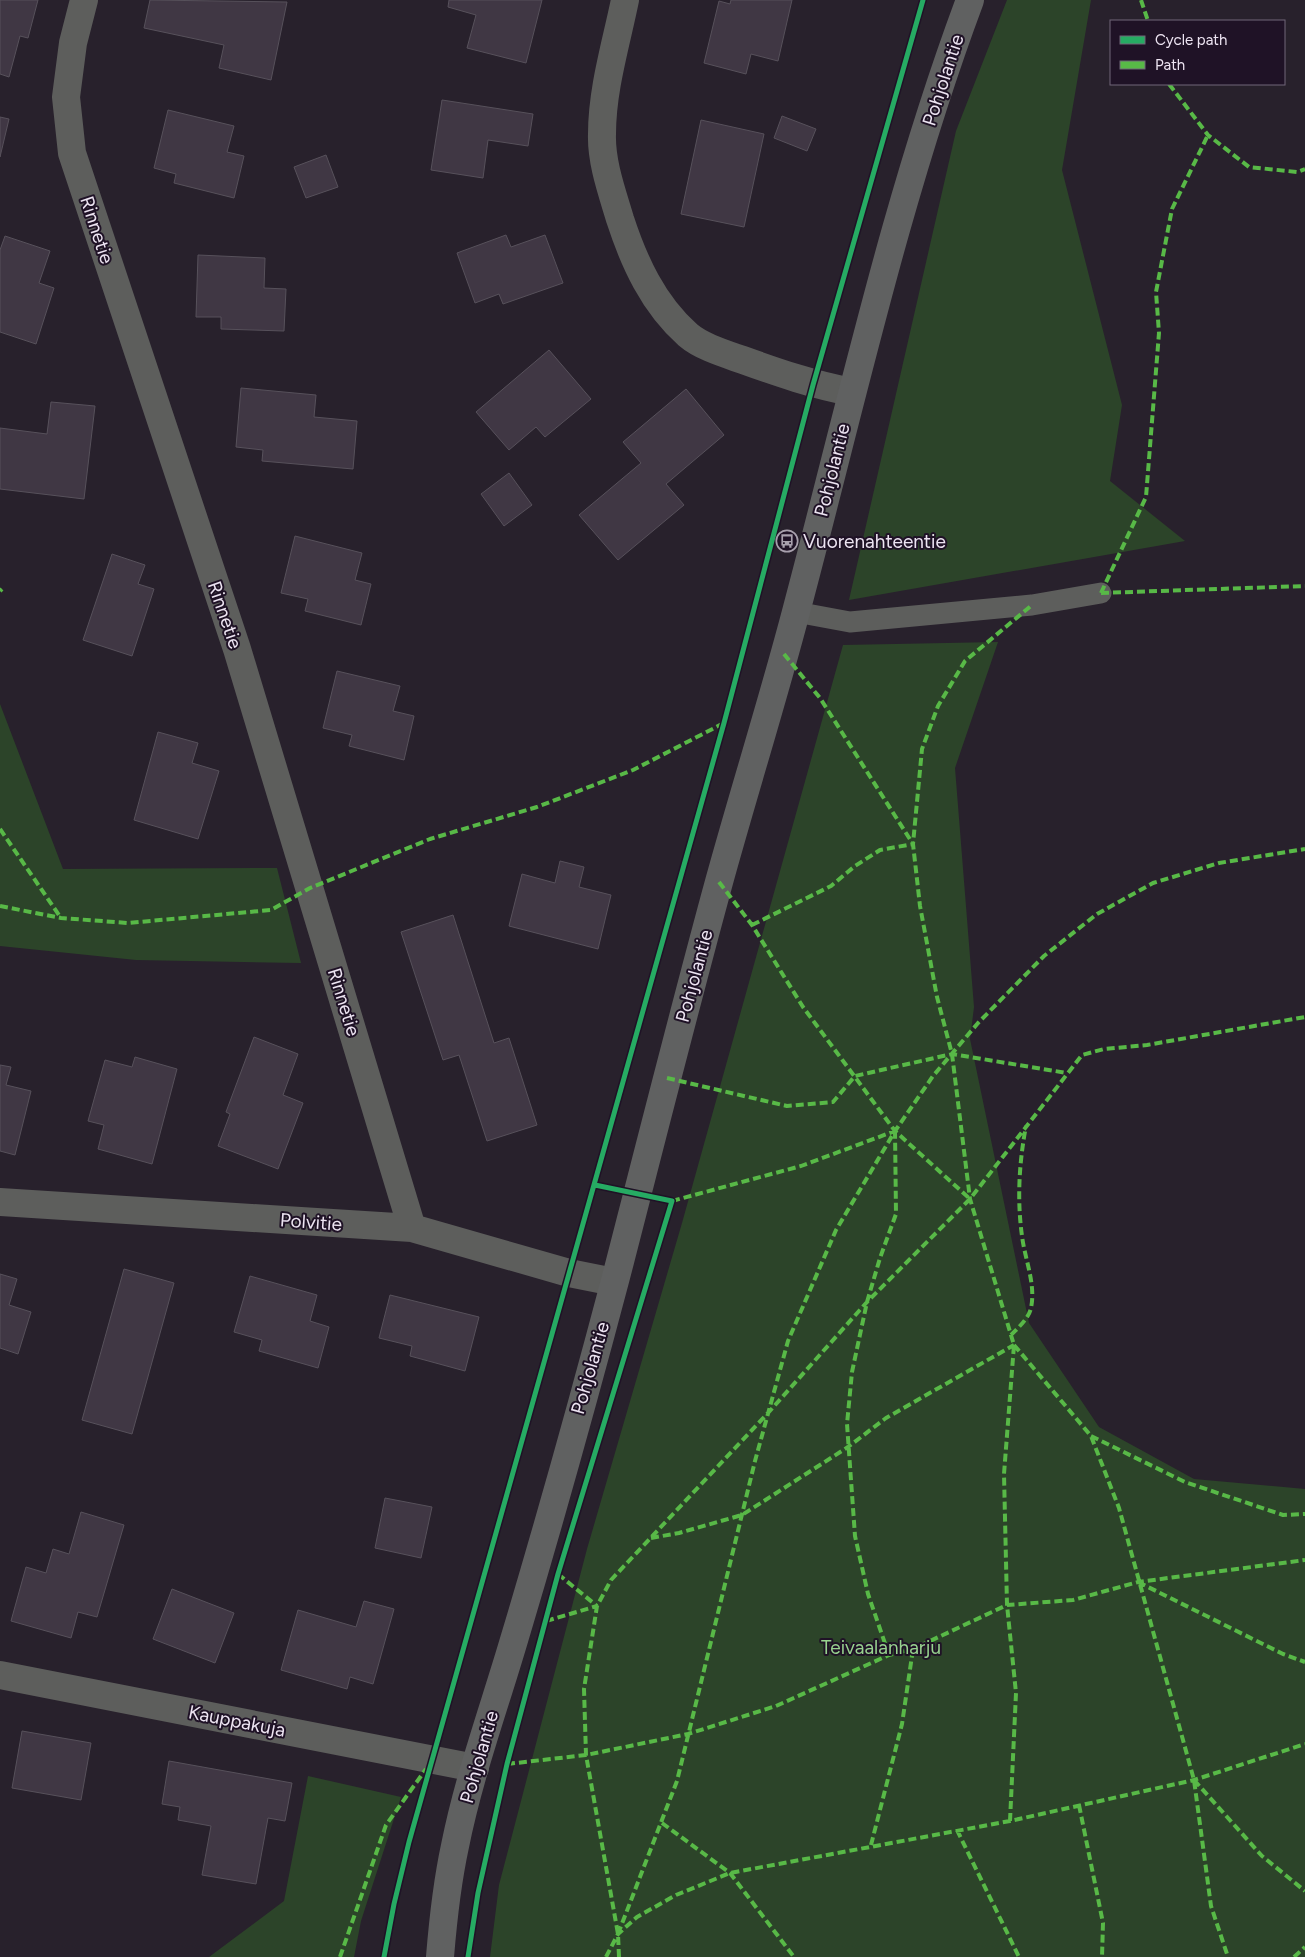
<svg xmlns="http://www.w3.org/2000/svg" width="1305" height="1957" viewBox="0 0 1305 1957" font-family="Figtree,sans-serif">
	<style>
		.green { fill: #2c4429 }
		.building { fill: #403744; stroke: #57515b }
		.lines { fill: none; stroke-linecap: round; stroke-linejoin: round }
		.service { stroke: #5d5e5c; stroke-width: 21 }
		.minor { stroke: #5d5e5c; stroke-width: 28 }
		.secondary { stroke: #606161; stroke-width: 28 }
		.quiet { stroke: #58b947; stroke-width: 4; stroke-dasharray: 8 4; stroke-linecap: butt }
		.cycleway-casing { stroke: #1f1226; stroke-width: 8 }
		.cycleway { stroke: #26ab63; stroke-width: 5 }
		.labels { text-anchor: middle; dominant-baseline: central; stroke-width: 4; stroke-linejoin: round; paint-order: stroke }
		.street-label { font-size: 19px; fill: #ede4f2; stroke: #1f1226 }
		.poi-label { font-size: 19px; fill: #ede4f2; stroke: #1f1226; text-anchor: start }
		.park-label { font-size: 19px; fill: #98d38f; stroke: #1f1226 }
	</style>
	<rect width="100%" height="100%" fill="#28212c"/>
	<path class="green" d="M1007 0H1091L1062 170 1122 405 1110 481 1185 541 849 600 956 131Z
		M998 642 955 768 974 1007 970 1039 1029 1323 1099 1427 1194 1479 1305 1489V1957H490L499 1885 587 1549 682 1223 843 645Z
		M0 704 63 869 277 868 301 963 136 960 0 946Z
		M308 1776 401 1797 361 1921 354 1957H209L284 1901Z"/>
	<path class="building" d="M0 0H38L28 38 20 36 9 77 0 74Z
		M150 0 287 2 271 80 219 68 224 45 144 28Z
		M449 0H542L526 63 467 48 476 15 448 7Z
		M731 0H792L778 61 751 54 746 74 704 63 719 1 730 4Z
		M442 100 533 114 528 146 488 140 483 178 431 170Z
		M168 110 234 126 227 152 244 156 234 198 174 183 176 174 154 168Z
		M782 116 816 129 807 151 774 138Z
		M0 117 9 119 0 157Z
		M701 120 764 134 744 227 681 214Z
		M326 155 338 187 306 198 294 167Z
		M506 235 511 247 545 235 563 283 503 304 499 294 475 303 457 253Z
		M5 236 50 251 39 283 54 288 36 344 0 332V250Z
		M198 255 265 258 264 288 286 289 284 331 221 329V317H196Z
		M549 350 591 399 545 437 536 427 509 450 476 412Z
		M241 388 316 395 314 417 357 421 353 469 262 461 263 450 236 447Z
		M686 389 724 435 666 484 684 505 618 560 579 515 641 463 623 442Z
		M51 402 95 406 84 499 0 489V428L47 434Z
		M509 473 532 505 504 526 481 494Z
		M295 536 362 553 355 580 371 584 361 625 305 611 308 599 281 593Z
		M112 554 145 565 138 584 154 589 132 656 83 640Z
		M337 671 400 686 393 711 414 716 404 760 349 746 352 735 323 728Z
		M158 732 198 743 192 763 219 771 198 839 134 820Z
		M560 861 584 867 579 887 611 895 598 949 509 926 522 874 555 883Z
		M453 915 494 1043 509 1038 537 1125 487 1141 459 1055 443 1060 401 932Z
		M254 1037 298 1054 283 1095 303 1103 278 1169 218 1146 230 1114 226 1112Z
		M135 1057 177 1069 152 1164 98 1149 104 1125 88 1121 105 1060 132 1067Z
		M0 1065 11 1067 6 1085 31 1091 15 1155 0 1151Z
		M124 1269 174 1283 132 1434 82 1420Z
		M0 1274 17 1279 9 1305 31 1312 18 1354 0 1348Z
		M250 1276 317 1295 310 1321 329 1327 318 1368 259 1351 262 1340 234 1332Z
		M390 1295 479 1317 465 1371 410 1356 412 1346 379 1338Z
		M385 1498 432 1507 421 1558 375 1548Z
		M81 1512 124 1525 97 1617 78 1612 71 1638 11 1621 26 1567 46 1573 53 1549 69 1554Z
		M172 1589 234 1613 215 1663 153 1639Z
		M364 1601 394 1609 373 1684 350 1677 347 1689 281 1670 298 1610 356 1627Z
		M22 1731 91 1743 81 1800 12 1788Z
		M169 1761 292 1783 285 1821 268 1818 256 1884 202 1875 211 1826 178 1820 180 1807 162 1804Z"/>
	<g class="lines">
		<path class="service" d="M796 612 850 622 1032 605 1101 593"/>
		<path class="minor" d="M84 0 73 43 66 97 72 153 237 649 412 1228
			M625 0C616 44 602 89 602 134 601 162 612 192 620 219 634 262 653 304 688 335 702 347 726 354 743 360 779 373 814 385 852 392
			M0 1202 412 1228 569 1273 614 1282
			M0 1675 475 1768"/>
		<path class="secondary" d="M440 1957C443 1920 447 1883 455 1846 469 1776 494 1708 514 1640 550 1520 584 1398 616 1277 650 1145 683 1014 719 882 744 791 773 700 797 608 851 405 896 198 970 0"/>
		<path class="quiet" d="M1141 0 1148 21
			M1169 84 1208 135 1249 167 1297 172 1305 169
			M0 591 2 589
			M1101 593 1146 497 1159 333 1156 292 1172 209 1208 135
			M1101 593 1305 586
			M784 654 820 698 913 844
			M0 829 61 918
			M719 882 752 925 803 1007 895 1131 970 1199
			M0 906 61 918 128 923 271 910 310 888 430 839 537 807 633 770 724 723
			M752 925 831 886 855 866 880 850 913 844
			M667 1078 787 1106 833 1102 855 1076 952 1054 1067 1073
			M672 1201 801 1166 895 1131
			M1011 1335C1018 1328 1029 1318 1031 1308 1036 1284 1025 1260 1022 1236 1017 1200 1019 1163 1026 1126
			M1014 1345 1091 1436 1119 1508 1194 1780 1211 1906 1228 1957
			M1091 1436 1185 1482 1283 1515 1305 1514
			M651 1538 679 1533 742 1515 848 1447 886 1418 1014 1345
			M558 1574 597 1606
			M1138 1582 1283 1654 1305 1662
			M546 1621 597 1606
			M889 1655 868 1594 855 1536 847 1424 852 1372 867 1302 880 1258 896 1214 895 1131
			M507 1764 586 1755 688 1734 776 1706 889 1655 913 1649 1007 1605 1073 1600 1138 1582 1305 1560
			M1194 1780 1262 1856 1305 1891
			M1079 1805 1103 1923 1102 1957
			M1010 1821 1016 1693 1007 1605 1004 1474 1014 1345 970 1199 952 1054 937 997 920 906 913 844 922 749 938 706 965 661 1032 605
			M662 1823 730 1873 794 1957
			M957 1830 1019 1957
			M871 1845 902 1724 913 1649
			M618 1934 677 1781 755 1461 788 1341 836 1230 895 1131 933 1076 978 1023 1044 956 1097 914 1153 883 1219 863 1305 849
			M340 1957 386 1825 426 1769
			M606 1957 618 1934 637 1917 676 1895 730 1873 1010 1821 1194 1780 1305 1744
			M619 1957 618 1934 586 1755 584 1689 597 1606 611 1580 768 1413 867 1302 970 1199 1082 1055 1104 1049 1147 1045 1305 1017
			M1294 1957 1305 1947"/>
		<g class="cycleway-casing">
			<path id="cycleway" d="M384 1957 394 1904 409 1842 724 723 813 385 923 0
				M468 1957 478 1893 507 1764 558 1574 672 1201 595 1185"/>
		</g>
		<use href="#cycleway" class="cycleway"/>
	</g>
	<defs>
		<g id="bus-ring" transform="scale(1.125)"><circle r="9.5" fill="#1f1226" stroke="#a8a0ad" stroke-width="1.5"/><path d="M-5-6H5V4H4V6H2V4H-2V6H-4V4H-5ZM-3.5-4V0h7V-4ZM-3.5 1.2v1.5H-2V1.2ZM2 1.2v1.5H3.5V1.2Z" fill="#a8a0ad"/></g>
	</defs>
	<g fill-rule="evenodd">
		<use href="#bus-ring" x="787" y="541"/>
	</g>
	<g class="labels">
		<g class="street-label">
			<text transform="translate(943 80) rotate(-72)">Pohjolantie</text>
			<text transform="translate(97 230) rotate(72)">Rinnetie</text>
			<text transform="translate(832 470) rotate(-76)">Pohjolantie</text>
			<text transform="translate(225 615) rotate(71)">Rinnetie</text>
			<text transform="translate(694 976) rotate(-75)">Pohjolantie</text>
			<text transform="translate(344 1002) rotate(73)">Rinnetie</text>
			<text transform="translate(311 1222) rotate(4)">Polvitie</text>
			<text transform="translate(590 1368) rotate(-74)">Pohjolantie</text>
			<text transform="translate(237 1721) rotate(11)">Kauppakuja</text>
			<text transform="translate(479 1757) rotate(-74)">Pohjolantie</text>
		</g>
		<g class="poi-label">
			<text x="803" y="541">Vuorenahteentie</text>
		</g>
		<g class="park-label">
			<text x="881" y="1647">Teivaalanharju</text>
		</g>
	</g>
	<rect x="1110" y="20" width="175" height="65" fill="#1f1226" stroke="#716678"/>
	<rect x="1120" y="36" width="25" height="8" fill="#26ab63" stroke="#716678"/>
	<text x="1155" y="45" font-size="15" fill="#ede4f2">Cycle path</text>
	<rect x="1120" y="61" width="25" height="8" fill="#58b947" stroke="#716678"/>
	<text x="1155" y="70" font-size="15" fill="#ede4f2">Path</text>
</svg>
